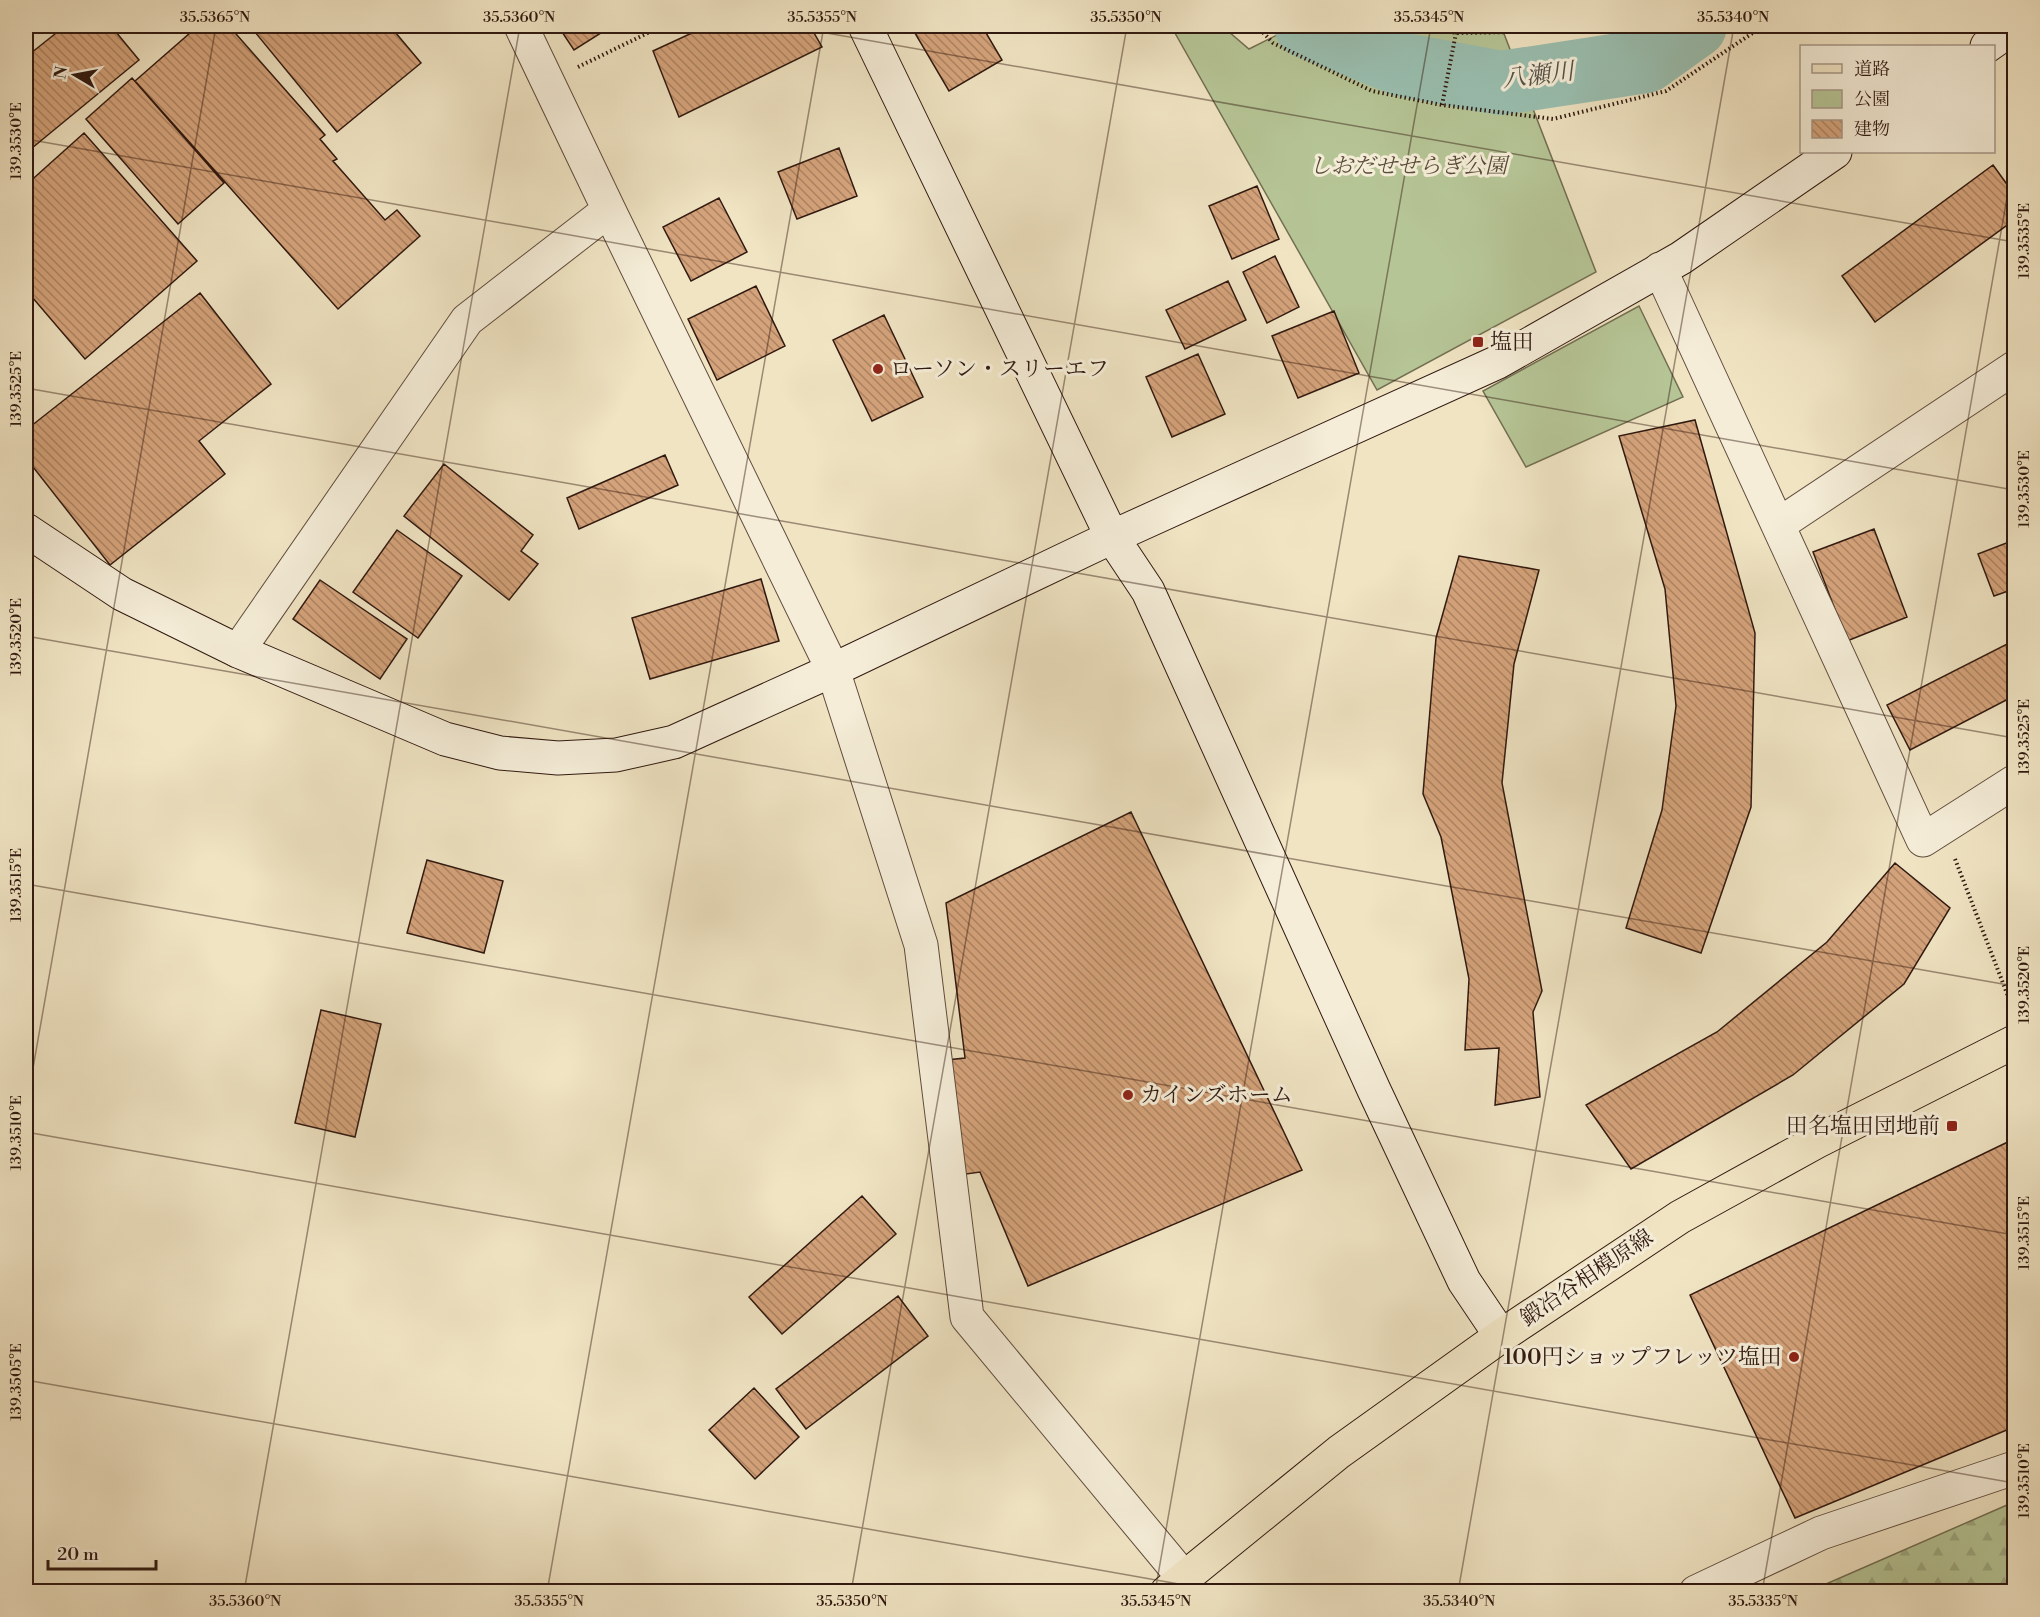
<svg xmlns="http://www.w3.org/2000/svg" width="2040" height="1617" viewBox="0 0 2040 1617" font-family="'Libre Bodoni','Noto Serif JP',serif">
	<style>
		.forest { fill: url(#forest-firs); stroke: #736f53; stroke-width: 1.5 }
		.park { fill: #b6c596; stroke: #736f53; stroke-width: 1.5 }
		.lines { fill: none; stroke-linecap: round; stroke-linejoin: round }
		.river { stroke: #9abfb0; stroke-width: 64 }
		.building { fill: url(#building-back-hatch); stroke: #301910; stroke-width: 1.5 }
		.street-casing { stroke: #604c3d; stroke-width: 35 }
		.secondary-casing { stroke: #301910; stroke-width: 35 }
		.primary-casing { stroke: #301910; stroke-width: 35 }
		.path { stroke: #301910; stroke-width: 4; stroke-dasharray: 1.5 3; stroke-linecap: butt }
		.street { stroke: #f5edd8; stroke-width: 33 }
		.secondary { stroke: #f5edd8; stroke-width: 33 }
		.primary { stroke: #f0e4c3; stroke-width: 33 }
		.ticks { fill: none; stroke: #301910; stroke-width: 1.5; stroke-opacity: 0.45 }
		.poi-dot { fill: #8f2418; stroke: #f5edd8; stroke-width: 2 }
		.labels { text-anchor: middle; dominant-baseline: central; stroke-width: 6; stroke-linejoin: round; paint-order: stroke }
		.park-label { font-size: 22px; font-style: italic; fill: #584d38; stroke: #f5edd8 }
		.poi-label { font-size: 22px; fill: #301910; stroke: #f5edd8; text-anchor: start }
		.street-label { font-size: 22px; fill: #301910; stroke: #f5edd8 }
		.water-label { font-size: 24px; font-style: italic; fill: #555348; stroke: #f5edd8 }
		.neatline { fill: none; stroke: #301910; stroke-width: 2 }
		.ticks-label { font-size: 15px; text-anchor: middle; fill: #301910 }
	</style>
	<defs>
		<pattern id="forest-firs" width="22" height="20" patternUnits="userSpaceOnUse" patternTransform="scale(1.5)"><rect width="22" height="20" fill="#b6c596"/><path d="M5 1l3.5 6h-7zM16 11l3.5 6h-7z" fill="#9da980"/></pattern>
		<pattern id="building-back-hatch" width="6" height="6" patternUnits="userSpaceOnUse" patternTransform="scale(1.5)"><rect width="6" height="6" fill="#d5a37b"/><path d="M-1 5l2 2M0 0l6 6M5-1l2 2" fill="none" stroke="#ad8463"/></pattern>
	</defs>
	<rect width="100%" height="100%" fill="#f0e4c3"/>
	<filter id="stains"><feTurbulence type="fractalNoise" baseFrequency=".00333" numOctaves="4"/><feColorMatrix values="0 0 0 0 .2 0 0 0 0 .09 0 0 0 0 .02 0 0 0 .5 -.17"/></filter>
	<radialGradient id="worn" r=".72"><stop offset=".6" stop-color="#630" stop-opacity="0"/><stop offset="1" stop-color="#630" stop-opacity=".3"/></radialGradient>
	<path class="forest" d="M2014 1502V1591H1810Z"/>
	<path class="park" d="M1171 26H1222L1249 49 1295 26H1501L1596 272 1377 390Z
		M1639 306 1683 397 1526 467 1483 391Z"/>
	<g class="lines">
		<path class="river" d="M1306 26 1404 65 1501 83 1646 61 1695 26"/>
	</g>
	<path class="building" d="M65 26H78L84 33 93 26H111L139 60 26 153V57Z
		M198 26H229L325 135 320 139 337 159 333 161 385 220 397 210 420 236 338 309 135 81Z
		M250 26H390L421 63 337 132Z
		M558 26H612L574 50Z
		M707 26H810L822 47 679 117 653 51Z
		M916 26H982L1002 60 949 91 912 28Z
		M132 78 224 183 178 224 86 119Z
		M84 133 197 261 85 359 26 290V185Z
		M839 148 857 196 797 219 778 172Z
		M1993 165 2014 194V220L1875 322 1842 276Z
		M1257 186 1279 239 1232 259 1209 206Z
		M719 198 747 252 691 281 663 227Z
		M1275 256 1299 307 1267 323 1243 272Z
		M1228 281 1246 320 1185 349 1166 310Z
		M756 286 785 346 717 380 688 319Z
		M200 293 271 384 199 441 225 474 110 565 26 458V430Z
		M1334 311 1359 373 1298 398 1272 336Z
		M884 315 923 397 872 421 833 340Z
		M1198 354 1225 414 1172 437 1146 377Z
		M1695 420 1755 633 1751 807 1701 953 1626 928 1662 810 1676 706 1665 589 1619 436Z
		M665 455 678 485 579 529 567 498Z
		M444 464 533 535 521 551 538 564 509 600 404 516Z
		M1874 529 1907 617 1847 641 1813 552Z
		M397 530 462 576 418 638 353 592Z
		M2014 540V589L1994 596 1978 554Z
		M1459 556 1539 570 1514 664 1502 783 1542 991 1533 1012 1540 1097 1495 1105 1499 1048 1465 1050 1469 979 1441 837 1423 794 1436 638Z
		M761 579 779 641 650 679 632 618Z
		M320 580 407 639 380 679 293 619Z
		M2013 641 2014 644V696L1910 750 1887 705Z
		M1131 812 1302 1170 1028 1286 980 1172 952 1176 937 1061 965 1058 946 903Z
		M427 860 503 881 484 953 407 933Z
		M1895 863 1950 908 1904 984 1793 1075 1631 1169 1586 1105 1717 1032 1827 942Z
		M321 1010 381 1024 355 1137 295 1123Z
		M2014 1139V1427L1795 1518 1690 1295Z
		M862 1196 896 1234 782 1334 749 1297Z
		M898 1296 928 1336 806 1429 776 1389Z
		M754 1388 799 1437 755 1479 709 1430Z"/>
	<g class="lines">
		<g class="street-casing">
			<path id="street" d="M521 26 609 210 833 670 921 945 967 1317 1183 1577
				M1660 269 1923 840 2014 782
				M1778 525 2014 368
				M238 651 467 320 609 210
				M1696 1592 1821 1533 2014 1468"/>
		</g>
		<g class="secondary-casing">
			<path id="secondary" d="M865 26 1112 537 1148 591 1374 1090 1464 1281 1501 1336
				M1987 46 2014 27
				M26 530 122 594 238 651 445 739 500 753 558 758 616 755 674 742 833 670 1112 537 1498 362 1681 258 1835 152"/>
		</g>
		<g class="primary-casing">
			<path id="primary" d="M1167 1592 1339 1452 1501 1336 1680 1217 1816 1142 2014 1042"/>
		</g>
		<path class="path" d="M1257 26 1273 43 1372 91 1442 105 1553 119 1666 91 1763 26
			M1422 26 1456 33 1572 31 1586 26
			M578 67 662 26
			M1442 105 1456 33
			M1955 859 2013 1009"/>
		<use href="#street" class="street"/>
		<use href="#secondary" class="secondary"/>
		<use href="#primary" class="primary"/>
	</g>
	<path class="ticks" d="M787 26 2014 242M26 139 2014 490M26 388 2014 738M26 636 2014 986M26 884 2014 1235M26 1108 216 26M26 1132 2014 1483M26 1380 1224 1592M244 1592 520 26M547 1592 824 26M851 1592 1127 26M1155 1592 1431 26M1458 1592 1734 26M1762 1592 2014 158"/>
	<g class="poi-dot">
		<rect x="1472" y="336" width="12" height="12" rx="3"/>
		<circle cx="878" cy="369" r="6"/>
		<circle cx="1128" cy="1095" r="6"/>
		<rect x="1946" y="1120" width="12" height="12" rx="3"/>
		<circle cx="1794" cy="1357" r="6"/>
	</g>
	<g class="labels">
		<g class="park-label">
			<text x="1408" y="166">しおだせせらぎ公園</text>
		</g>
		<g class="poi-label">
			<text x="1490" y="342">塩田</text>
			<text x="890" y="369">ローソン・スリーエフ</text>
			<text x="1140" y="1095">カインズホーム</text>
			<text x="1940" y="1126" text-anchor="end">田名塩田団地前</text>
			<text x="1782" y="1357" text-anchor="end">100円ショップフレッツ塩田</text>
		</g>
		<g class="street-label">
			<text transform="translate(1587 1278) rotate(-34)">鍛冶谷相模原線</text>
		</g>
		<g class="water-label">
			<text transform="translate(1538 76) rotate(-7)">八瀬川</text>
		</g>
	</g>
	<rect width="2040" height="1617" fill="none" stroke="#f0e4c3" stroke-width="66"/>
	<rect x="1800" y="45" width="195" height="108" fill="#f5edd8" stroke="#a69888" stroke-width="1.5"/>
	<rect x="1812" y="64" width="30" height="9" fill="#f0e4c3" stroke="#a69888" stroke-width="1.5"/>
	<text x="1854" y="75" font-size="18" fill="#301910">道路</text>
	<rect x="1812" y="90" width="30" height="18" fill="#b6c596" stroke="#a69888" stroke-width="1.5"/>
	<text x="1854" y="105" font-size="18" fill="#301910">公園</text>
	<rect x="1812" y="120" width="30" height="18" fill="url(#building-back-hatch)" stroke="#a69888" stroke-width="1.5"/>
	<text x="1854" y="135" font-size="18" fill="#301910">建物</text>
	<g transform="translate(75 75) rotate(280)" stroke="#f5edd8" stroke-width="4.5" paint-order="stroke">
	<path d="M0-4.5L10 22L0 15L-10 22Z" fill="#301910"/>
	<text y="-9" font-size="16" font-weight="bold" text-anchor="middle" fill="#301910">N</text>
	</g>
	<path d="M48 1560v9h108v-9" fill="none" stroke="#301910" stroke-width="3"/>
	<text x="57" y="1560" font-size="18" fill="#301910" stroke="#f5edd8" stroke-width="4.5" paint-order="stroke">20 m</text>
	<rect x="33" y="33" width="1974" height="1551" class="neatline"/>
	<g class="ticks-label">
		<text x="215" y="22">35.5365°N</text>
		<text x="519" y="22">35.5360°N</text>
		<text x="822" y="22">35.5355°N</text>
		<text x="1126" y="22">35.5350°N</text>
		<text x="1429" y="22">35.5345°N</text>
		<text x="1733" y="22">35.5340°N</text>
		<text transform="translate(16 141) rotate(-90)" y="5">139.3530°E</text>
		<text transform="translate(2024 241) rotate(-90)" y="5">139.3535°E</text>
		<text transform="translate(16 389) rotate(-90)" y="5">139.3525°E</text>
		<text transform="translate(2024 489) rotate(-90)" y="5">139.3530°E</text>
		<text transform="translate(16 637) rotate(-90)" y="5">139.3520°E</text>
		<text transform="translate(2024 737) rotate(-90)" y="5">139.3525°E</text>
		<text transform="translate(16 885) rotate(-90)" y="5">139.3515°E</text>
		<text transform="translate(2024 985) rotate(-90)" y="5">139.3520°E</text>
		<text transform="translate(16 1133) rotate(-90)" y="5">139.3510°E</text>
		<text transform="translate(2024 1233) rotate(-90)" y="5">139.3515°E</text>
		<text transform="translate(16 1382) rotate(-90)" y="5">139.3505°E</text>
		<text transform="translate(2024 1481) rotate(-90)" y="5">139.3510°E</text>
		<text x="245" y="1606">35.5360°N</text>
		<text x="549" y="1606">35.5355°N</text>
		<text x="852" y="1606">35.5350°N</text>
		<text x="1156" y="1606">35.5345°N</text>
		<text x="1459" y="1606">35.5340°N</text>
		<text x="1763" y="1606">35.5335°N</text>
	</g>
	<rect width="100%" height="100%" filter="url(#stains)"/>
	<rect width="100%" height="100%" fill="url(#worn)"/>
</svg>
